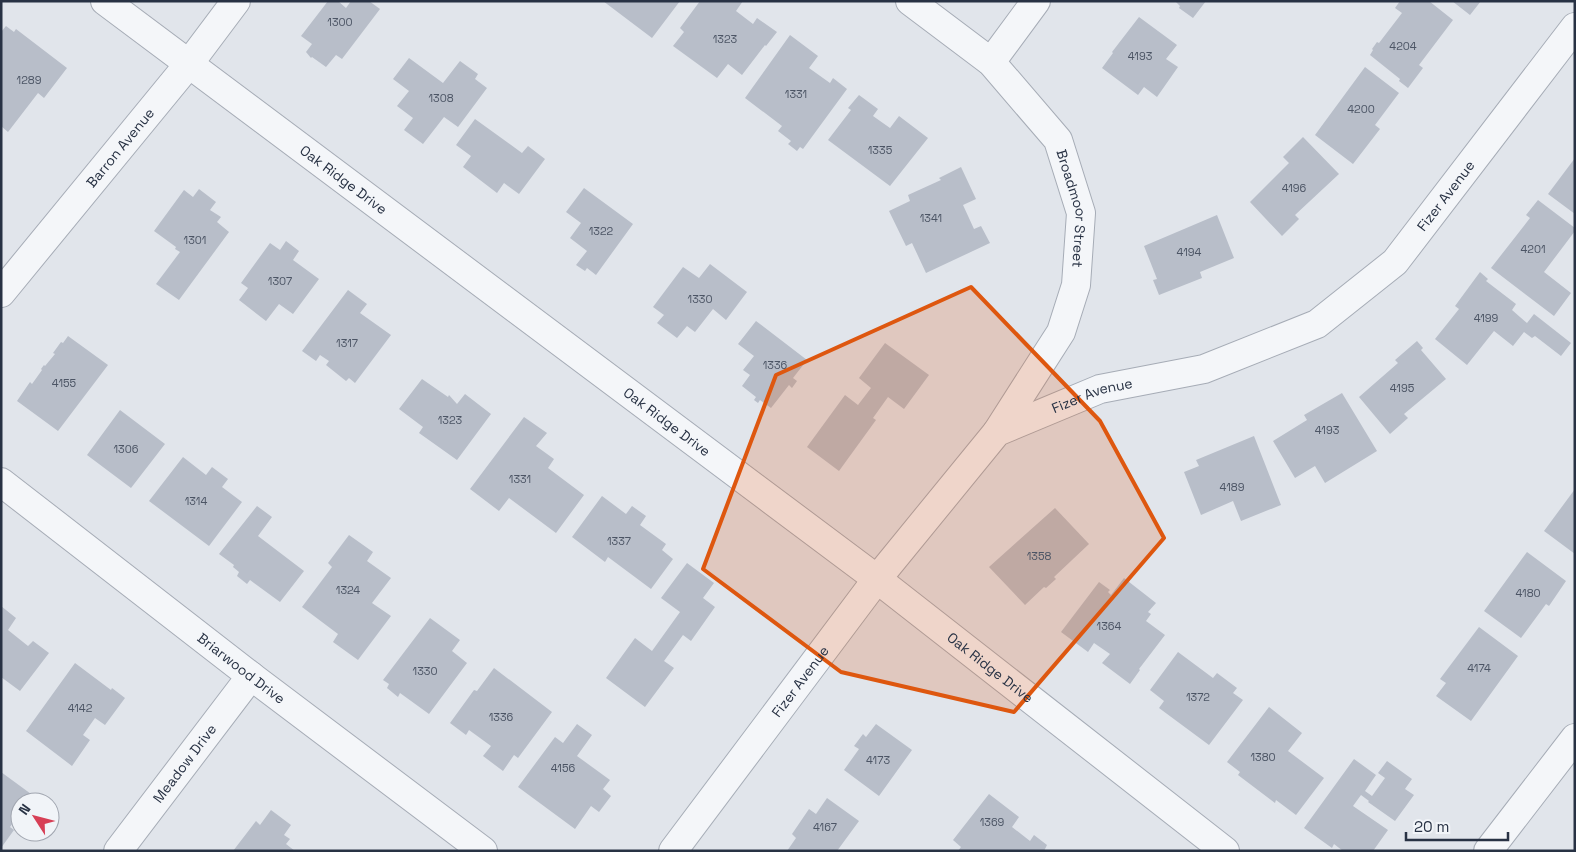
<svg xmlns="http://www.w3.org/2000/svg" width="1576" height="852" viewBox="0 0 1576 852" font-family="'Space Grotesk',sans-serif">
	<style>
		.building { fill: #b8bec9 }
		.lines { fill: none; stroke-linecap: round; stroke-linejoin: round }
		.minor-casing { stroke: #a6acb6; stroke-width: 30 }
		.minor { stroke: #f4f6f9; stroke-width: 28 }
		.marked { fill: #de570f; fill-opacity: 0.2; stroke: #de570f; stroke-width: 4; stroke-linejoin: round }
		.labels { text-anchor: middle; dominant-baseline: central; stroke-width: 4; stroke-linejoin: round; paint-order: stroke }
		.number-label { font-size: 11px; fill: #4c5565 }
		.street-label { font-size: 14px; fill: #283244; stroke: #f1f4f8 }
	</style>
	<rect width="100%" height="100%" fill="#e1e5eb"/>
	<path class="building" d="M328 1H338L346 8 351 1H369L380 9 342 59 336 55 326 67 312 57 311 58 306 52 312 44 301 36Z
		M603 1H680L652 38Z
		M700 1H743L736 11 753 24 757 18 777 32 766 46 765 45 742 75 728 64 717 78 673 46 684 32 680 28Z
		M1175 1H1206L1193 18 1179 8 1180 6Z
		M1400 1H1429L1453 20 1419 65 1423 68 1408 88 1399 81 1400 79 1370 55 1373 50 1372 49 1377 42 1379 43 1402 13 1395 8Z
		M1452 1H1481L1470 15Z
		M1139 17 1177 45 1166 59 1178 67 1157 97 1144 87 1138 95 1102 68 1113 53 1112 52Z
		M6 26 14 32 16 29 67 68 44 98 38 93 8 132 1 126V32Z
		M790 35 818 56 809 68 830 83 833 78 847 89 803 149 800 147 797 151 788 144 791 141 778 131 782 126 745 98Z
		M409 58 443 83 460 61 478 74 475 79 487 88 458 127 444 117 423 144 404 130 413 118 397 106 409 91 393 79Z
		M1365 67 1399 93 1375 125 1380 129 1353 164 1315 135Z
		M859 95 878 109 873 116 890 128 899 116 928 138 890 186 828 140 851 110 848 108Z
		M475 119 522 153 528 146 545 159 519 194 504 183 497 193 463 167 471 156 456 145Z
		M1303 137 1339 174 1295 215 1299 219 1282 236 1250 202 1289 163 1283 157Z
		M1575 158V214L1548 194Z
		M961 167 976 199 963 205 974 229 981 226 990 243 926 273 912 243 906 246 889 211 910 201 908 195 941 180 939 178Z
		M584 188 633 224 596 275 587 268 585 271 576 265 587 251 570 238 581 223 566 212Z
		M199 189 216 202 210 210 221 217 217 222 229 232 179 300 156 284 180 252 175 249 176 247 154 231 184 190 193 197Z
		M1538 200 1575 228V231L1544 272 1571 293 1554 316 1491 268 1530 218 1526 215Z
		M1217 215 1234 258 1200 272 1202 278 1159 295 1153 280 1157 279 1144 246Z
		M286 241 299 251 293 260 319 279 293 314 279 304 266 321 239 300 248 288 241 283 270 243 280 250Z
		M710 264 747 292 726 320 713 309 695 332 687 326 677 338 657 323 664 315 653 307 683 267 699 278Z
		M1480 272 1488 279 1486 281 1516 304 1512 310 1527 323 1534 314 1571 343 1561 356 1535 336 1532 338 1524 332 1513 346 1494 331 1467 365 1435 339 1459 309 1455 306Z
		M348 290 367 304 360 313 391 335 355 383 349 378 346 381 326 365 329 361 320 355 316 361 302 351Z
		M756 321 807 360 793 378 797 381 792 388 789 385 771 408 760 400 758 403 754 400 756 397 742 386 750 375 743 370 754 356 738 344Z
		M68 336 108 365 58 431 17 401 30 382 32 384 42 370 41 369 44 365 45 366 55 354 53 353 61 342 63 343Z
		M1417 341 1423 348 1421 350 1446 379 1404 414 1408 418 1390 434 1359 397 1398 363 1395 360Z
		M885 343 929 375 904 409 888 397 873 418 876 420 839 471 807 447 845 395 858 405 871 388 859 378Z
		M422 379 448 397 449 395 457 404 465 394 491 414 457 460 419 433 423 427 399 409Z
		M1342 393 1377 451 1325 483 1315 466 1295 478 1273 441 1307 420 1304 415Z
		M120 410 165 444 131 488 87 455Z
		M524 417 547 433 536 446 554 459 548 468 584 495 556 533 509 498 499 511 470 489Z
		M1254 436 1281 505 1241 521 1233 501 1201 515 1184 472 1199 466 1196 460Z
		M183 457 206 475 212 467 228 479 222 487 242 502 209 546 149 501Z
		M1575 489V554L1544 531Z
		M602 496 626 514 632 506 646 516 640 525 666 544 662 550 673 559 651 589 608 557 605 562 572 537Z
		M257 506 272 517 258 536 304 571 280 602 250 580 247 584 237 576 239 572 233 567 234 565 219 554Z
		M1055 508 1089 544 1054 577 1056 579 1046 588 1044 587 1025 605 989 567Z
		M349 535 373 552 367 561 391 578 372 603 391 616 358 660 333 642 338 634 302 607 332 567 328 563Z
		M1527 552 1566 581 1549 606 1546 604 1521 638 1484 611Z
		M687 563 714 583 703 598 715 607 691 641 683 635 664 661 674 668 645 707 606 678 635 638 652 651 680 612 661 598Z
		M1124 578 1156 603 1148 612 1151 614 1146 621 1165 635 1139 669 1140 670 1130 684 1102 663 1110 654 1094 643 1088 652 1061 632 1099 582 1110 590 1108 592 1111 595Z
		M1 606 16 618 8 630 28 646 33 641 49 653 20 691 1 677Z
		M430 618 460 640 452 651 467 663 429 714 400 693 398 697 387 688 389 684 383 680Z
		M1479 627 1518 656 1471 721 1436 696 1446 683 1440 679Z
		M1178 652 1213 678 1217 673 1237 688 1233 693 1243 700 1209 745 1159 708 1164 701 1150 690Z
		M75 663 111 690 112 688 125 698 105 725 95 718 83 735 90 740 72 766 26 731Z
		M494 668 552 712 518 758 514 755 503 771 483 756 491 746 469 730 466 735 450 723 474 690 477 691Z
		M1269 707 1302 733 1288 751 1324 778 1296 815 1276 800 1275 803 1238 775 1240 772 1227 762Z
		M577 724 592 735 577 756 610 780 603 789 611 796 599 812 591 806 575 829 518 787 555 737 563 743Z
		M876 724 912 750 879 796 844 770 859 749 854 746 863 734 866 737Z
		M1354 759 1376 775 1365 791 1372 796 1385 778 1378 773 1387 761 1412 779 1405 789 1414 795 1395 821 1368 802 1369 801 1361 795 1353 806 1388 830 1373 851H1343L1334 844 1332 848 1304 828Z
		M1 772 42 802H20V818L18 816 10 827 14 830 1 848Z
		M989 794 1019 817 1012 827 1030 841 1034 835 1047 845 1044 851H958L961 847 953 840Z
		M827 798 859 821 837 851H787L796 838 792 834 809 809 816 814Z
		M271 810 291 825 284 835 290 839 286 844 295 851H233L256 821 260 825Z"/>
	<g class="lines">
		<g class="minor-casing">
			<g id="minor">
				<path id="s1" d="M105 1 877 579 1225 851"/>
				<path id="s2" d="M910 1 991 62 1058 140 1081 213 1076 285 1061 332 997 432"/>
				<path d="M991 62 1036 1"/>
				<path id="s3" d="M1 293 188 65 236 1"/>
				<path id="s4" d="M1 482 251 676 483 851"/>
				<path id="s5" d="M118 851 251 676"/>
				<path id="s6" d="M673 851 877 579 997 432 1100 389 1204 369 1317 324 1395 262 1575 27"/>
				<path d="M1488 851 1575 738"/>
			</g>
		</g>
		<use href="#minor" class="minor"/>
	</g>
	<path class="marked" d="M971 287 1100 421 1164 538 1014 712 841 672 703 569 776 375Z"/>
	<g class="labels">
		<g class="number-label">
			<text x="340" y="22">1300</text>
			<text x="725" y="39">1323</text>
			<text x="1403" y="46">4204</text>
			<text x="1140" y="56">4193</text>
			<text x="29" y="80">1289</text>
			<text x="796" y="94">1331</text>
			<text x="441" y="98">1308</text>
			<text x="1361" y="109">4200</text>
			<text x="880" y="150">1335</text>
			<text x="1294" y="188">4196</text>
			<text x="931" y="218">1341</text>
			<text x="601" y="231">1322</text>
			<text x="195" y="240">1301</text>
			<text x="1533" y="249">4201</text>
			<text x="1189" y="252">4194</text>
			<text x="280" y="281">1307</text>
			<text x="700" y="299">1330</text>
			<text x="1486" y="318">4199</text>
			<text x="347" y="343">1317</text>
			<text x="775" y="365">1336</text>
			<text x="64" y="383">4155</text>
			<text x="1402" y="388">4195</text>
			<text x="450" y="420">1323</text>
			<text x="1327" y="430">4193</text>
			<text x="126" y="449">1306</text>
			<text x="520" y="479">1331</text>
			<text x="1232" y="487">4189</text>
			<text x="196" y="501">1314</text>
			<text x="619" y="541">1337</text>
			<text x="1039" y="556">1358</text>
			<text x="348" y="590">1324</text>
			<text x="1528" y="593">4180</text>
			<text x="1109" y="626">1364</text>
			<text x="1479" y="668">4174</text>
			<text x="425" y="671">1330</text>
			<text x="1198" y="697">1372</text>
			<text x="80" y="708">4142</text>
			<text x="501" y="717">1336</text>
			<text x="1263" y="757">1380</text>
			<text x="878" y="760">4173</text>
			<text x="563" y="768">4156</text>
			<text x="992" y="822">1369</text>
			<text x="825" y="827">4167</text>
		</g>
		<g class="street-label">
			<text stroke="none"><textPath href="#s3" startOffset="188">Barron Avenue</textPath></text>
			<text stroke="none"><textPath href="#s1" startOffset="298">Oak Ridge Drive</textPath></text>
			<text stroke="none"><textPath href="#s6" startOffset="1052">Fizer Avenue</textPath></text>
			<text stroke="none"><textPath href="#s2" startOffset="275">Broadmoor Street</textPath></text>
			<text stroke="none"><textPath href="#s6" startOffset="632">Fizer Avenue</textPath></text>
			<text stroke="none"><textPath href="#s1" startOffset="702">Oak Ridge Drive</textPath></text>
			<text stroke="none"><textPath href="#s1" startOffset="1108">Oak Ridge Drive</textPath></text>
			<text stroke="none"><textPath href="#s4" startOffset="304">Briarwood Drive</textPath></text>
			<text stroke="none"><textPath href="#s6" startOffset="212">Fizer Avenue</textPath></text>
			<text stroke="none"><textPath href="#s5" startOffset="110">Meadow Drive</textPath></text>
		</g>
	</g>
	<rect width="1576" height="852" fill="none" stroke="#283244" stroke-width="5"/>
	<g transform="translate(35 817) rotate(306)"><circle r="24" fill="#f1f4f8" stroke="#a1a6b0"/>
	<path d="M0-4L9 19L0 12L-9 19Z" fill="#d73f56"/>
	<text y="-8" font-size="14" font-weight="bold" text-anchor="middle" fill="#283244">N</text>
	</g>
	<path d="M1406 832v8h102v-8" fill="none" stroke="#283244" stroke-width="2.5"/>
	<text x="1414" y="832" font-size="15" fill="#283244" stroke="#f1f4f8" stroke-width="4" paint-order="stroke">20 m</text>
</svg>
